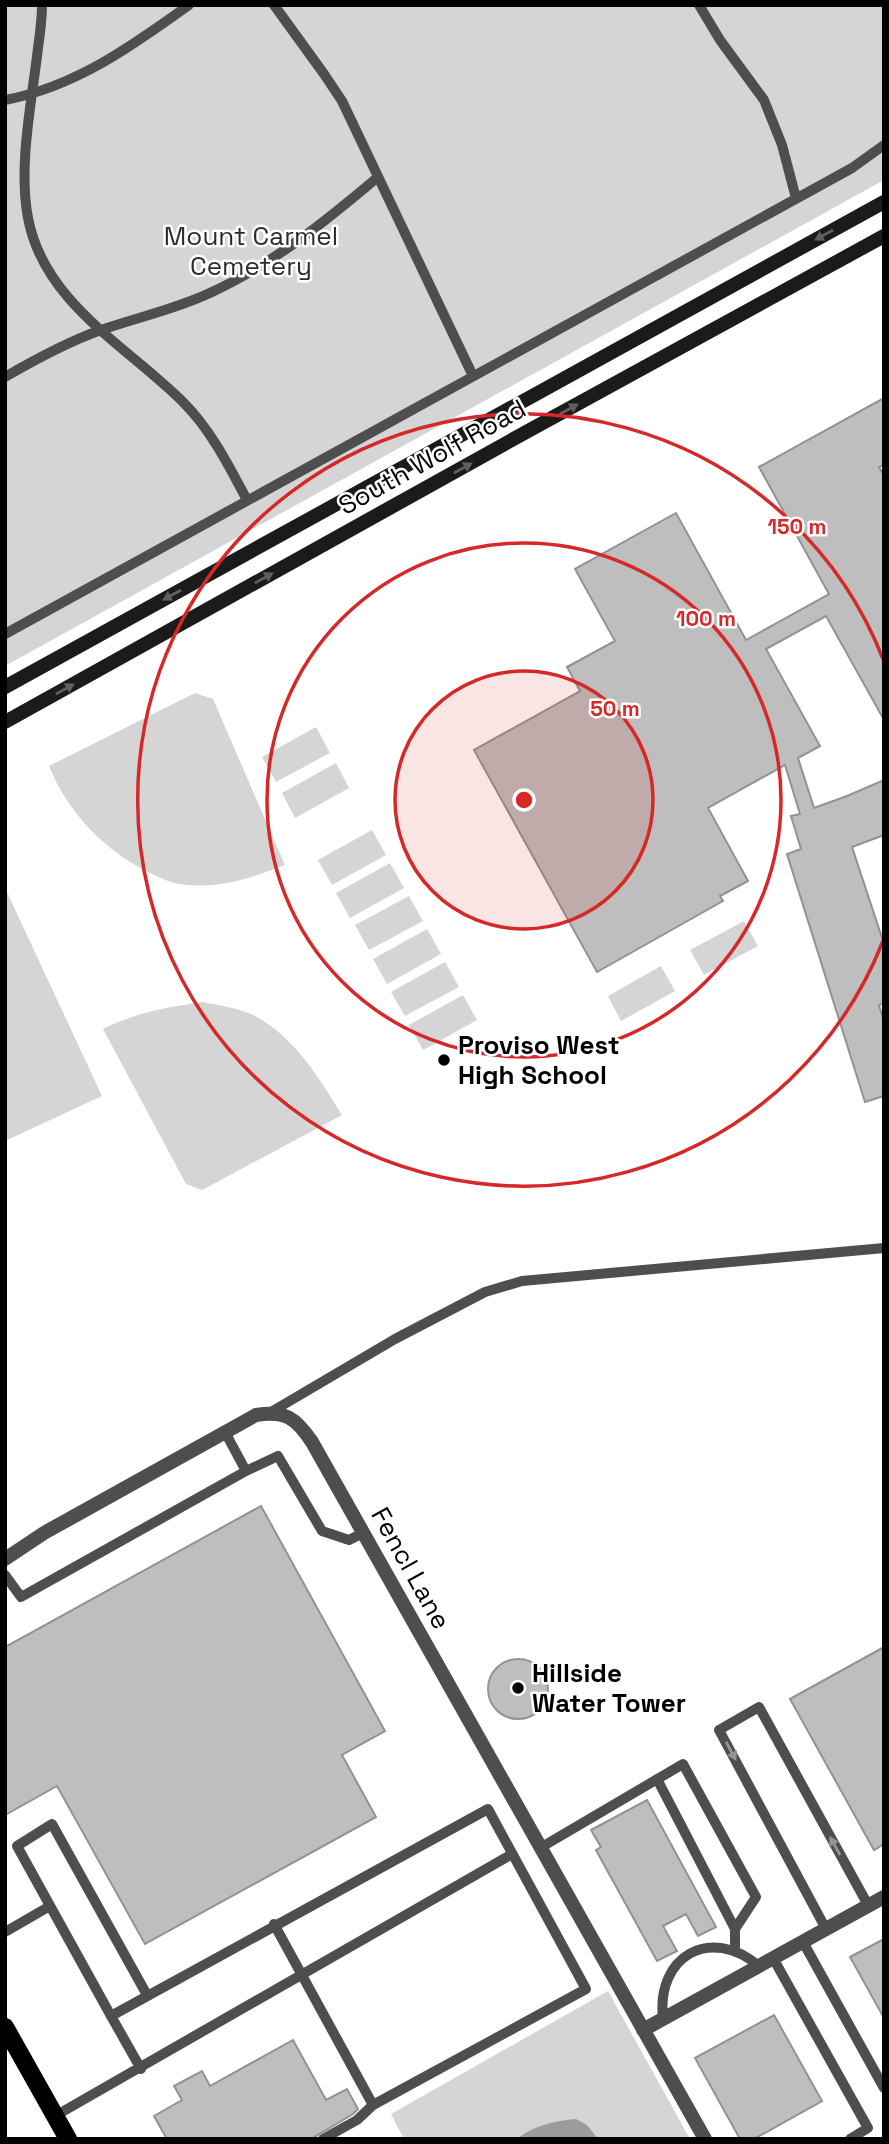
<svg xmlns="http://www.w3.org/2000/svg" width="889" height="2144" viewBox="0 0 889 2144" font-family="'Space Grotesk',sans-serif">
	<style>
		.green { fill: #d5d5d5 }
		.water { fill: #9c9c9c }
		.building { fill: #bebebe; stroke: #929292; stroke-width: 2 }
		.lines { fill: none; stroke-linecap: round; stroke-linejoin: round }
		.lane { stroke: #4e4e4e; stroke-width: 10 }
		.street { stroke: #4e4e4e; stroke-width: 14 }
		.secondary { stroke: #1b1b1b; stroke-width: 14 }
		.primary { stroke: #000; stroke-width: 18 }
		.oneway { fill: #5f5f5f }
		.oneway2 { fill: #959595 }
		.ring { fill: none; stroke: #d62828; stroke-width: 3.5 }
		.poi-dot { fill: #000; stroke: #fff; stroke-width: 2.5 }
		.labels { text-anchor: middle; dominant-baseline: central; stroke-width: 5; stroke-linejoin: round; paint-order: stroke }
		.park-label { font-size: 26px; fill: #2c2c2c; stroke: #fff }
		.street-label { font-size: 26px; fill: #000; stroke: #fff }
		.poi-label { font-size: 26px; font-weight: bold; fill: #000; stroke: #fff; text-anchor: start }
		.centre { fill: #d62828; stroke: #fff; stroke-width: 3.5 }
		.ring-label { font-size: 21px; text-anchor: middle; font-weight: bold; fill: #d62828; stroke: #fff; stroke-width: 5; stroke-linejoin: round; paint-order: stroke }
	</style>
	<rect width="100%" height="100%" fill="#fff"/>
	<path class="green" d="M5 5H884V180L5 666Z
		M195 693 213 699 285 865C251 878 217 890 180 884 170 883 159 877 150 873 105 851 68 813 49 766Z
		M316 727 330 753 276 782 262 757Z
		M336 763 349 788 295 818 282 793Z
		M372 830 386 855 332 885 318 860Z
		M390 863 404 888 350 918 336 893Z
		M5 888 102 1096 5 1141Z
		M409 896 423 921 369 950 355 925Z
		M744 921 758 946 704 975 690 950Z
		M427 929 441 954 387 984 373 959Z
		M445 962 459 987 405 1016 391 992Z
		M661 966 675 991 621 1021 608 996Z
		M463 995 477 1020 423 1050 409 1025Z
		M203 1002C219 1005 236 1008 251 1014 293 1034 319 1078 342 1115L202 1190 186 1184 103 1029C135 1013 167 1007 203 1002Z
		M608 1991 690 2139H404L391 2114Z"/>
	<path class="water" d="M576 2119 587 2125 598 2139H517C534 2125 555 2121 576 2119Z"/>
	<path class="building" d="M884 398V465L879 467 884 476V720L826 616 766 649 820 746 798 758 814 808 847 796 884 780V835L852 847 884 944V1003L879 1005 884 1022V1096L865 1102 787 854 801 849 791 816 800 814 785 765 708 808 748 881 720 896 723 901 597 972 474 750 580 691 567 667 615 641 575 569 676 513 746 640 829 594 759 467Z
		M261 1506 385 1731 342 1755 376 1817 145 1944 57 1786 5 1815V1647Z
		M884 1647V1844L874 1850 790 1699Z
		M488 1689a30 30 0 1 1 60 0a30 30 0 1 1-60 0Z
		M647 1800 716 1927 698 1936 686 1914 663 1926 677 1951 657 1961 596 1850 601 1847 591 1830Z
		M884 1939V2018L850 1957Z
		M774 2015 822 2101 754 2139H740L695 2058Z
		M293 2040 326 2100 347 2089 358 2109 353 2114 311 2139H167L154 2116 182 2100 174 2086 202 2071 210 2086Z"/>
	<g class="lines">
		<path class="lane" d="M42 5C42 19 40 34 38 48 32 101 18 165 28 218 44 303 127 346 183 402 211 430 229 466 247 500
			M274 5 324 74 342 101 473 376
			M699 5 720 40 764 100 782 145 796 198
			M5 100C75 87 132 46 189 5
			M5 377C36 359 67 342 101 330 138 317 177 309 212 292 273 264 327 220 378 177
			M5 634 852 168 884 145
			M271 1412 395 1339 485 1292 522 1281 884 1248
			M246 1471 278 1456 322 1531 349 1540 363 1533
			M5 1575 21 1597 246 1471 225 1432
			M657 1779 735 1929
			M540 1848 683 1764 756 1897 735 1929V1950
			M826 1929 719 1730 759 1707 868 1905
			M5 1932 50 1906
			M803 1942 884 2088
			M773 1958 868 2128 850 2139
			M111 2016 17 1846 52 1824 147 1995
			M663 2019C656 1956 710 1925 759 1966
			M141 2069 111 2016 488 1809 586 1989 373 2105 274 1924
			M55 2116 512 1854
			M323 2139 357 2120 373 2105"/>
		<path class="street" d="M5 1559 44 1533 256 1415C285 1410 296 1418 312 1442L705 2139
			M643 2030 884 1897"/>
		<path class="secondary" d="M5 687 884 202
			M5 722 510 441 884 236"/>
		<path class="primary" d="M5 2027 68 2139"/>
	</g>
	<defs><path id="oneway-solid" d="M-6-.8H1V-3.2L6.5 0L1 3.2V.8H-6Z" transform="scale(1.75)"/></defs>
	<g class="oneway">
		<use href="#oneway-solid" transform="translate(824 235) rotate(151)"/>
		<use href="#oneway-solid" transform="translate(569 409) rotate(-29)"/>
		<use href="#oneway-solid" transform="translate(463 468) rotate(-29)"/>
		<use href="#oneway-solid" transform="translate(264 578) rotate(-29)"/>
		<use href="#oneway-solid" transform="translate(172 595) rotate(151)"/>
		<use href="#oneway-solid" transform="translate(65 689) rotate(-29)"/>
	</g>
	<g class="oneway2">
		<use href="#oneway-solid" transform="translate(731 1751) rotate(62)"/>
		<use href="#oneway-solid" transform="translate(835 1846) rotate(-119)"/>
	</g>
	<circle cx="524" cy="800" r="129" fill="#d62828" fill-opacity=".12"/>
	<g class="ring">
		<circle cx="524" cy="800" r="129"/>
		<circle cx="524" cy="800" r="257"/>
		<path d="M883 941A386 386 0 1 1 883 659"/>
	</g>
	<g class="poi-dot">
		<circle cx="444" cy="1060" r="7"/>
		<circle cx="518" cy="1688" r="7"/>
	</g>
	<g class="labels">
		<g class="park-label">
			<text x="251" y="236">Mount Carmel<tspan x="251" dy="30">Cemetery</tspan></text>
		</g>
		<g class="street-label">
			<text transform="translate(432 457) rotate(-29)">South Wolf Road</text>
			<text transform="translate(411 1568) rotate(61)">Fencl Lane</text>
		</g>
		<g class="poi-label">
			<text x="458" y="1045">Proviso West<tspan x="458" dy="30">High School</tspan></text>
			<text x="532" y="1673">Hillside<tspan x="532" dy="30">Water Tower</tspan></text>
		</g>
	</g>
	<circle cx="524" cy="800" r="10" class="centre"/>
	<g class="ring-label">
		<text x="797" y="534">150 m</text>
		<text x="706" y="626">100 m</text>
		<text x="615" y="716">50 m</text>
	</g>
	<rect width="889" height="2144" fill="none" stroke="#000000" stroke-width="14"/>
</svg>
